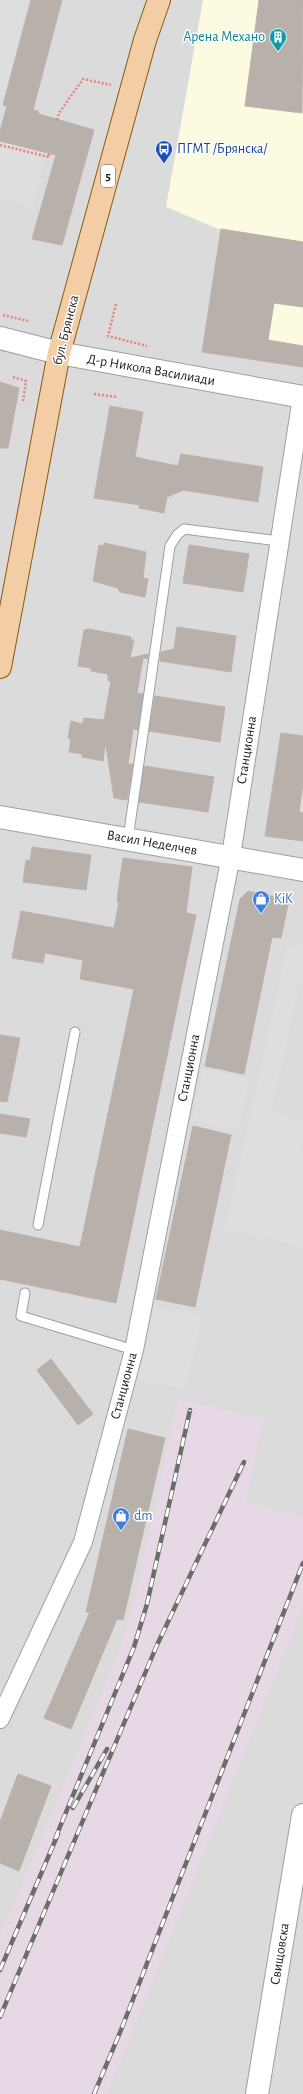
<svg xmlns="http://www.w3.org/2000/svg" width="303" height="2094" viewBox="0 0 303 2094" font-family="'Alegreya Sans',sans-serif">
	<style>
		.residential { fill: #dcdbdb }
		.industrial { fill: #e6d8e4 }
		.education { fill: #fcfae1 }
		.parking { fill: #dedede }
		.building { fill: #b7b0ab; stroke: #beb1a9 }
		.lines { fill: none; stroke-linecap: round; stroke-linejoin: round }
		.service-casing { stroke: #9f9f9f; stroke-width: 11 }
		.minor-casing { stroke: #9f9f9f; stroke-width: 20 }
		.tertiary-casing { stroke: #9f9f9f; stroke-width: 24 }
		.primary-casing { stroke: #895a0f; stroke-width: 24 }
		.path { stroke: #eb7f79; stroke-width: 2.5; stroke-dasharray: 2 2; stroke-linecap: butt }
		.service { stroke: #fff; stroke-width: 9 }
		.minor { stroke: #fff; stroke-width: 18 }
		.tertiary { stroke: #fff; stroke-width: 22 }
		.primary { stroke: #f2cda6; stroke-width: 22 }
		.rail-casing { stroke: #6c6c6c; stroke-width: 4.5 }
		.rail { stroke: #fff; stroke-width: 3; stroke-dasharray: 9; stroke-linecap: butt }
		.labels { text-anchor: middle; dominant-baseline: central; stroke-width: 3; stroke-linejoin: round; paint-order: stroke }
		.shield { fill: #fff; stroke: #626262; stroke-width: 1 }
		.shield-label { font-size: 13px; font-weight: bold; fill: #1e1e1e }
		.culture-label { font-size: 14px; fill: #0d838f; stroke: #fff; text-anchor: end }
		.transit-label { font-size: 14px; fill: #164399; stroke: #fff; text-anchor: start }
		.street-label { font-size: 14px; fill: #1e1e1e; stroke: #fff }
		.shop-label { font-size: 14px; fill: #366cbe; stroke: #fff; text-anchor: start }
	</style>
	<rect width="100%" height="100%" fill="#eeebe5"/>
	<path class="residential" d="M0 0H303V2094H0Z"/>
	<path class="industrial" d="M178 1399 263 1419 246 1502 303 1517V1606L107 2094H0V1937L120 1650 136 1592Z"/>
	<path class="education" d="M203 0H303V367L202 352 221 230 166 207Z"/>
	<path class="parking" d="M0 0H27L0 116Z
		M0 140 47 151 33 207 0 199Z
		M288 944 303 947V986H299L271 1113 303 1120V1136L300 1150 303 1151V1247L225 1230Z
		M203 1069 249 1079 238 1131 192 1120Z
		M154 1306 202 1317 185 1390 137 1379Z"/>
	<path class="building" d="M31 0H62L33 110 38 111 39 114 94 130 62 245 32 239 56 155 0 141V131L7 106 3 105Z
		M259 0H303L302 113 245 106Z
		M221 229 303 242V307L274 303 268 340 303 346V367L202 352Z
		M0 382 19 388 8 448H0Z
		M110 406 143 412 135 457 178 466 181 454 263 467 258 502 183 490 167 497 164 513 139 508 140 505 94 498Z
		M104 543 146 552 143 578 148 579 145 597 120 592 118 588 93 581 99 545 104 546Z
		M189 545 249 554 243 592 183 583Z
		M177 627 236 636 231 672 160 661 161 652 174 649Z
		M89 629 131 637V640H134L130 658 148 654V659L143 658 137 693 143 694 138 730 133 729 131 744 128 764H133L127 800 114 798 106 746H105L103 761 82 757V754L69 752 71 739 68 738 71 721 83 724 84 718 104 720 111 681H108V674L91 671V668L78 666 84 630Z
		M155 696 225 707 220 742 149 731Z
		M281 733 303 736V783L299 812 303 813V841L265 836Z
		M144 766 214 777 208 812 139 802Z
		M32 847 91 855 86 890 23 882 26 860 30 861Z
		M123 858 192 867 186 913 196 915 116 1303 0 1279V1230L80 1247 134 989 80 979 83 960 45 953 43 963 12 958 21 911 114 928 119 902H117L118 891Z
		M248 891 289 900 281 938 272 937 244 1074 205 1066 240 899Z
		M0 1035 20 1038 7 1102 0 1101Z
		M0 1114 30 1119 26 1137 0 1133Z
		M193 1126 231 1135 195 1307 156 1299Z
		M51 1359 93 1414 78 1425 37 1370Z
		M128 1429 165 1438 123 1620 117 1619 71 1729 44 1718 90 1612H86Z
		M18 1774 51 1786 19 1871 0 1863V1822Z"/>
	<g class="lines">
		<g class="service-casing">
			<path id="service" d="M128 839 170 546 177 535 184 529 279 541
				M38 1225 75 1032
				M25 1293 21 1316 134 1350"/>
		</g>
		<g class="minor-casing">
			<path id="minor" d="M0 1719 83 1542 134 1350 231 856 302 397"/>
		</g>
		<g class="tertiary-casing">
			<path id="tertiary" d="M0 338 59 353 303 397
				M0 817 303 870
				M257 2094 303 1815"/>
		</g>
		<g class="primary-casing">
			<path id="primary" d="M0 667 59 353 145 40 159 0"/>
		</g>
		<path class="path" d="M57 120 59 113 83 79 111 85
			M0 145 49 157V154
			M116 304 108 336 147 346
			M3 315 28 321
			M13 377 26 381 23 402
			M94 394 118 397"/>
		<use href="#service" class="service"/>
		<use href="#minor" class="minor"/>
		<use href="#tertiary" class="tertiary"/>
		<use href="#primary" class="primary"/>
		<g class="rail-casing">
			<path id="rail" d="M73 1808 107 1749
				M55 1839 134 1647 147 1604 190 1410
				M0 1970 58 1834
				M0 2017 157 1645 244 1462
				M94 2094 121 2030 303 1563"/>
		</g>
		<use href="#rail" class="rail"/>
	</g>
	<defs>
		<g id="building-pin" transform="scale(0.9)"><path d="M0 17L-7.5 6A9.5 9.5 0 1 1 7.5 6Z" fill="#0f9aa8" stroke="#fff"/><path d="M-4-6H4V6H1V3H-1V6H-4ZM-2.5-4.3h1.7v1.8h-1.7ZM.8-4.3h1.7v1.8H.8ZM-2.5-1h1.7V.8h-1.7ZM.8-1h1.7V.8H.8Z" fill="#fff"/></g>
		<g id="bus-pin" transform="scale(0.9)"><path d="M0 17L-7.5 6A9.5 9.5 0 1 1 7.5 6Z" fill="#1a4fb4" stroke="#fff"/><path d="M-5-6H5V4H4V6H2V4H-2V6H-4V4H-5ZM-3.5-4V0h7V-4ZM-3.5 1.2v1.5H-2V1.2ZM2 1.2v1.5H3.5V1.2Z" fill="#fff"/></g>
		<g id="shop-pin" transform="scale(0.9)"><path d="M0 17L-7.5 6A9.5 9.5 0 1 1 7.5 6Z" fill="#3f7fe0" stroke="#fff"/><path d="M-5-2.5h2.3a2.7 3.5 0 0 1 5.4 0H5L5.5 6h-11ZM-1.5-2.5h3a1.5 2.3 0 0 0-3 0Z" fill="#fff"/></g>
	</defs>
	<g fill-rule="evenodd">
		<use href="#building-pin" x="278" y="37"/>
		<use href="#bus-pin" x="164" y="149"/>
		<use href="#shop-pin" x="261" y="899"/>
		<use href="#shop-pin" x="121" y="1516"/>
	</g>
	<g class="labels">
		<rect class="shield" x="101" y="165" width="14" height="22" rx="3"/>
		<g class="shield-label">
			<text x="108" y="176">5</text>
		</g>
		<g class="culture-label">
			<text x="265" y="37">Арена Механо</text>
		</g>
		<g class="transit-label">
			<text x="177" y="149">ПГМТ /Брянска/</text>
		</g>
		<g class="street-label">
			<text transform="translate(66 330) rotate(-76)">бул. Брянска</text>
			<text transform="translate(151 370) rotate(10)">Д-р Никола Василиади</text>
			<text transform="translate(247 750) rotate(-81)">Станционна</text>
			<text transform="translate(152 843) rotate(10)">Васил Неделчев</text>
			<text transform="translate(189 1068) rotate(-79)">Станционна</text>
			<text transform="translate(124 1386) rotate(-75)">Станционна</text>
			<text transform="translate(280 1954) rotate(-81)">Свищовска</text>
		</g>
		<g class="shop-label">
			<text x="274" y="899">KiK</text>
			<text x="134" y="1516">dm</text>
		</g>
	</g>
</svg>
